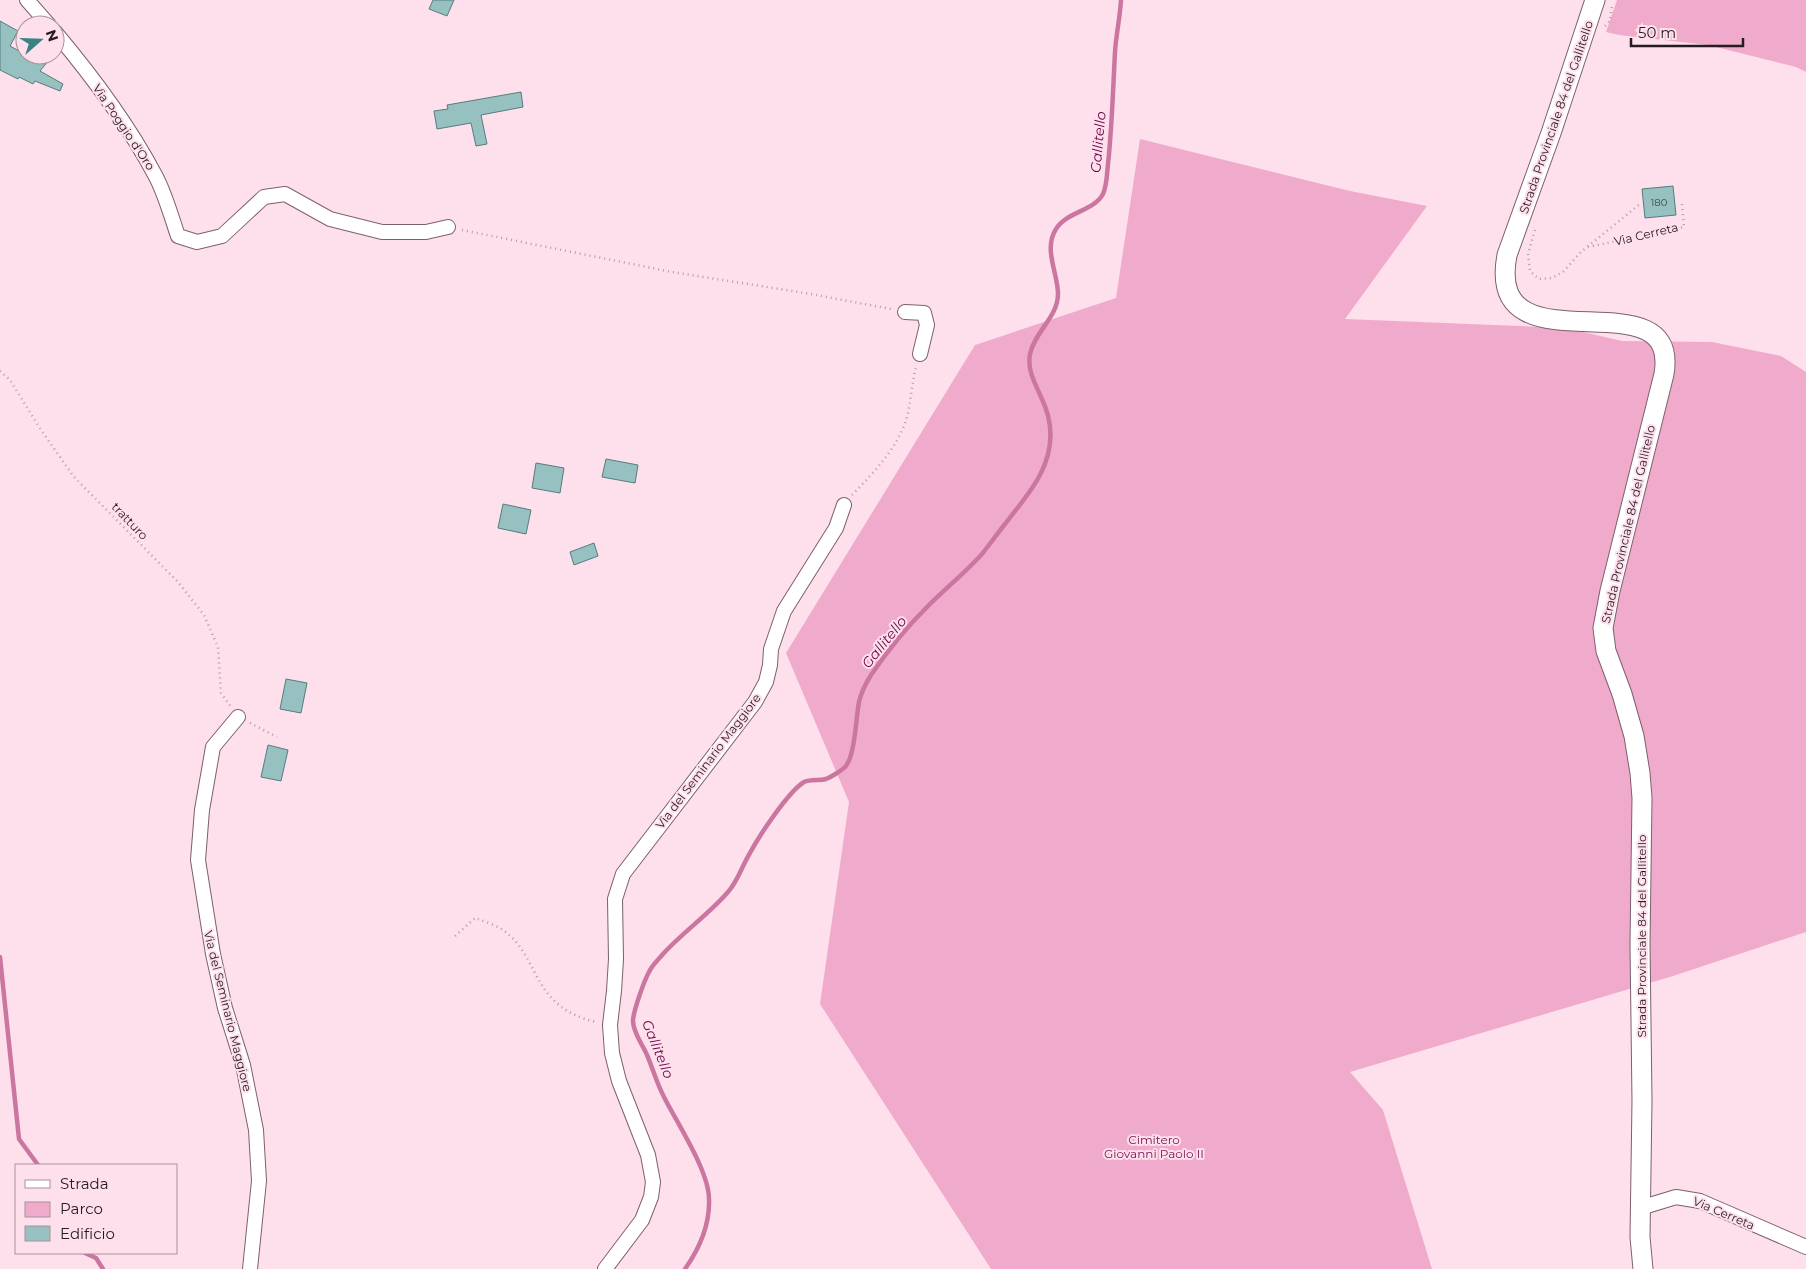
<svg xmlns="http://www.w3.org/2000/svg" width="1806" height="1269" viewBox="0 0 1806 1269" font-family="Montserrat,sans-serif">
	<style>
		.green { fill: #f0abcc }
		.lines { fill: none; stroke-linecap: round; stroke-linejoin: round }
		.stream { stroke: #cb76a0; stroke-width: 4.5 }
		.building { fill: #97c1c1; stroke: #547d7d }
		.street-casing { stroke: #7e5f6d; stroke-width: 16 }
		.secondary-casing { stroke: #7e5f6d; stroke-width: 21 }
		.path { stroke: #b39ca6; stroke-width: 2.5; stroke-dasharray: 1 4; stroke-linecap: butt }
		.street { stroke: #fff; stroke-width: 14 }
		.secondary { stroke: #fff; stroke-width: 19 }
		.labels { text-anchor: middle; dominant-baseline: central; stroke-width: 4; stroke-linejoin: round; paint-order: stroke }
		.number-label { font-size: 10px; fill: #434448 }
		.street-label { font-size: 12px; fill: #271a20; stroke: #fde0ec }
		.park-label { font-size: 12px; fill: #781150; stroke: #fde0ec }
		.water-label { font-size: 14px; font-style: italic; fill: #6b0045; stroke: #fde0ec }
	</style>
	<rect width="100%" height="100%" fill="#fde0ec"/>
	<path class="green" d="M1617 0H1806V72L1796 67 1708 45 1619 35 1606 32Z
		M1140 139 1350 191 1427 206 1345 319 1566 328 1622 341 1712 342 1781 356 1806 372V932L1673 976 1350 1072 1383 1110 1432 1269H991L820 1004 849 802 786 653 975 345 1116 298Z"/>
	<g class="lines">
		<path class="stream" d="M0 957 19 1139 38 1165
			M85 1253 96 1258 103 1269
			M685 1269C699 1249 710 1224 709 1199 709 1171 677 1123 664 1097 657 1084 653 1069 647 1055 643 1045 633 1033 633 1021 633 1012 644 981 649 972 652 965 658 960 663 954 683 932 708 915 728 892 738 881 742 866 750 853 759 836 788 792 804 782 811 779 819 781 826 779 831 777 841 771 845 767 855 757 856 717 859 702 861 693 866 683 871 675 888 650 907 627 928 606 946 588 966 572 982 554 990 544 997 534 1005 524 1017 508 1030 494 1040 475 1053 450 1054 423 1041 397 1035 383 1027 370 1030 354 1035 331 1058 317 1058 294 1058 273 1043 249 1056 229 1066 212 1094 211 1103 194 1107 185 1107 173 1108 164 1112 127 1113 89 1115 52 1116 35 1120 18 1121 0"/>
	</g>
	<path class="building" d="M433 0H454L447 16 429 9Z
		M0 21 18 31 10 46 30 57 32 55H53L40 71 63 84 60 91 35 81 33 84 19 77 18 79 0 70Z
		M521 92 523 107 481 115 487 144 476 146 471 123 437 129 434 111 448 109 447 105Z
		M1673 186 1676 215 1645 218 1642 189Z
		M606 459 638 465 635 483 602 477Z
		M536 463 564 468 560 493 532 488Z
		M503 504 531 510 526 534 498 528Z
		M594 543 598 556 574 565 570 552Z
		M286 679 307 683 301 713 280 709Z
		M268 745 288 750 281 781 261 777Z"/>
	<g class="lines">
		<g class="street-casing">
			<path id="street" d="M27 0 49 25
				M55 32C92 76 128 124 155 175 165 193 171 216 178 236L197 242 222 236 264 197 285 194 330 219 382 232H426L448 227
				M905 312 924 313 927 325 920 354
				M238 717 213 747 202 810 198 860 213 954 225 1008 243 1065 256 1130 259 1181 250 1269
				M1640 1208 1676 1197 1700 1201 1806 1247
				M605 1269 642 1220 651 1197 653 1182 648 1155 619 1081 612 1053 610 1025 614 991 616 959 615 899 623 874 755 702 766 682 770 665 771 649 784 611 836 528 844 505"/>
		</g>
		<g class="secondary-casing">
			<path id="secondary" d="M1595 0 1551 133 1507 255C1484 377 1681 271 1664 374L1610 591 1603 628 1606 651 1622 694 1634 736 1640 773 1642 798 1640 944 1642 1101 1640 1237 1643 1269"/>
		</g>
		<path class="path" d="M1605 26 1610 21 1612 6
			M462 230 672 272 811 294 891 309
			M1535 230 1528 254 1530 271 1539 279 1552 278 1563 272 1581 252 1640 204
			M1588 247 1684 227 1682 204
			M0 371 10 380 41 430 74 477 178 582 204 615 218 647 221 693 231 707
			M852 495C874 472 898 448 907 417 911 400 912 383 916 367
			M250 723 277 737
			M455 936 475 918C486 922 500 926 509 935 521 945 528 960 535 973 549 1001 566 1015 596 1022"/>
		<use href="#street" class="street"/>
		<use href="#secondary" class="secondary"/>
	</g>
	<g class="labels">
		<g class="number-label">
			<text x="1659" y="202">180</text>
		</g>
		<g class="street-label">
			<text transform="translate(1556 117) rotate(-71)">Strada Provinciale 84 del Gallitello</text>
			<text transform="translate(124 127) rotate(56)">Via Poggio d'Oro</text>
			<text transform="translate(1646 234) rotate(-13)">Via Cerreta</text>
			<text transform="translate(130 521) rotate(46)">tratturo</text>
			<text transform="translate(1628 524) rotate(-77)">Strada Provinciale 84 del Gallitello</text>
			<text transform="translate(708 761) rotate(-53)">Via del Seminario Maggiore</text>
			<text transform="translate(1641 936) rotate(-90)">Strada Provinciale 84 del Gallitello</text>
			<text transform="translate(228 1011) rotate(76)">Via del Seminario Maggiore</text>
			<text transform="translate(1724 1213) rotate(23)">Via Cerreta</text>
		</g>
		<g class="park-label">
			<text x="1154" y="1139">Cimitero<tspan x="1154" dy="14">Giovanni Paolo II</tspan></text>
		</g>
		<g class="water-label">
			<text transform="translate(1098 142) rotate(-85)">Gallitello</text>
			<text transform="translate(884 642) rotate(-51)">Gallitello</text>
			<text transform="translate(658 1049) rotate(68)">Gallitello</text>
		</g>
	</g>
	<rect x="15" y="1164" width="162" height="90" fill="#fde0ec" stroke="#a7919a"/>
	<rect x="25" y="1180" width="25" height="8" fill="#ffffff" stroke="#a7919a"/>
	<text x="60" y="1189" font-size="15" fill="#271a20">Strada</text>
	<rect x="25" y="1202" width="25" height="15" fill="#f0abcc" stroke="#a7919a"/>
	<text x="60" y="1214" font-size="15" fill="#271a20">Parco</text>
	<rect x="25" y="1226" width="25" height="15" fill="#97c1c1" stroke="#a7919a"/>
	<text x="60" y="1239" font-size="15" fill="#271a20">Edificio</text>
	<g transform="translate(40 40) rotate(70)"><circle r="24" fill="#fde0ec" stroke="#a7919a"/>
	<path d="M0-4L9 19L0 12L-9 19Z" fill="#3a8383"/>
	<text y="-8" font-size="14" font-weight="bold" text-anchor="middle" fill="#271a20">N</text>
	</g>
	<path d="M1631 38v8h112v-8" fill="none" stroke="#271a20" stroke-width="2.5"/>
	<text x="1638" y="38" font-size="15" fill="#271a20" stroke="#fde0ec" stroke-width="4" paint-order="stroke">50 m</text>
</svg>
